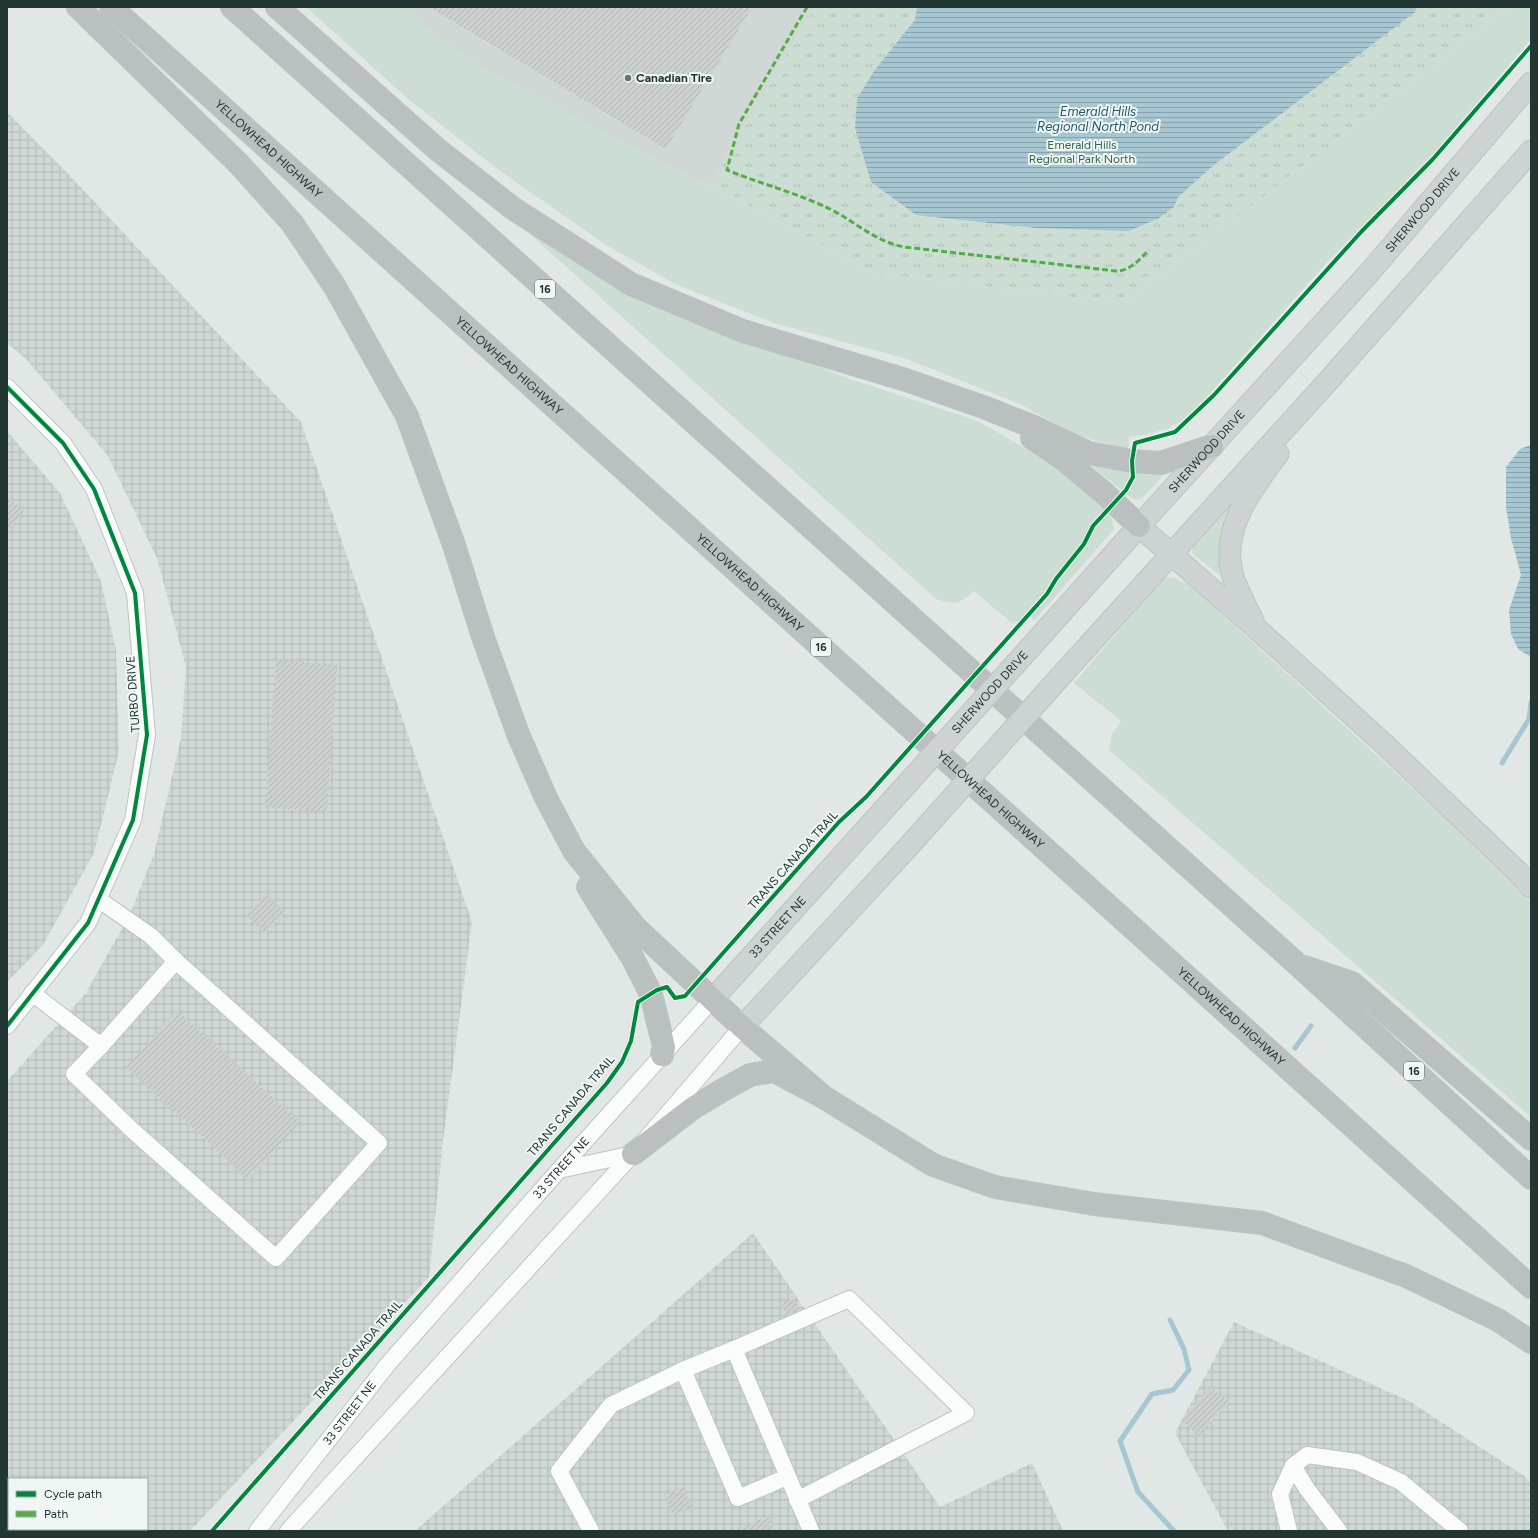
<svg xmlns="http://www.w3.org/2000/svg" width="1538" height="1538" viewBox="0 0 1538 1538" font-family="Figtree,sans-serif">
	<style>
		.built { fill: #d0d8d5 }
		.industrial { fill: url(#industrial-grid); fill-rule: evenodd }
		.green { fill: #ccded4 }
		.park { fill: url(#park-tufts) }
		.water { fill: url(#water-rules) }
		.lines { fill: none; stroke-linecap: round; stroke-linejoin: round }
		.stream { stroke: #a6c6d1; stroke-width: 5 }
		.building { fill: url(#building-hatch) }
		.minor-casing { stroke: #bec4c2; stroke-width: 18 }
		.major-casing { stroke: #bcc3c1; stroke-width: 23 }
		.highway-casing { stroke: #bcc3c1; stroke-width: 24 }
		.minor { stroke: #fafbfb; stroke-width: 16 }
		.major { stroke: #cdd3d2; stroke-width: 21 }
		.highway { stroke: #bac0bf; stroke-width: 22 }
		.major-bridge-casing { stroke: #bcc3c1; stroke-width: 23; stroke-linecap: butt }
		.major-bridge { stroke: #cdd3d2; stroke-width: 21 }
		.quiet { stroke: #53ac45; stroke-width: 3; stroke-dasharray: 6 3; stroke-linecap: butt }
		.cycleway-casing { stroke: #eff6f3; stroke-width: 6 }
		.cycleway { stroke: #00873e; stroke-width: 4 }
		.poi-dot { fill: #657571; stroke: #eff6f3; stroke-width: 1.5 }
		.labels { text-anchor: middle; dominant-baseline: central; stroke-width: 4; stroke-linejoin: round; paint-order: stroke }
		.shield { fill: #eff6f3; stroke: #60706d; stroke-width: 1 }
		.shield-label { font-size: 11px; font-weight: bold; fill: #223733 }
		.poi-label { font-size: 12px; font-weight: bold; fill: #223733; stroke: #eff6f3; text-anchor: start }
		.park-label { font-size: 12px; fill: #32684d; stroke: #eff6f3 }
		.street-label { font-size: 12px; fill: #223733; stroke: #eff6f3 }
		.water-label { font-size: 13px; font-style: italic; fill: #24576b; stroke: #eff6f3 }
	</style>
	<defs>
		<pattern id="industrial-grid" width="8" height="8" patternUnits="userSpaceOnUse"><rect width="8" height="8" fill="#d0d8d5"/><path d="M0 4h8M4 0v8" fill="none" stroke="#b2bab7"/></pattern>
		<pattern id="park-tufts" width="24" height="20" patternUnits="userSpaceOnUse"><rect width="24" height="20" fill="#ccded4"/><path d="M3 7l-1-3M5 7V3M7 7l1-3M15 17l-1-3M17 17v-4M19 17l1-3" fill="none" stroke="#afbfb6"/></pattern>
		<pattern id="water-rules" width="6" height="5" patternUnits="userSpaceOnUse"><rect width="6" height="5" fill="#a6c6d1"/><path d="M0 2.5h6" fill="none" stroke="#87a2aa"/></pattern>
		<pattern id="building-hatch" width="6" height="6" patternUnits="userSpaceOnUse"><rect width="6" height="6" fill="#ccd0cf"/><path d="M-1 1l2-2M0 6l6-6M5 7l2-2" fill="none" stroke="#afb3b2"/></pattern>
	</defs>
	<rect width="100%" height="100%" fill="#e1e7e5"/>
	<path class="built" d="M402 7H815L710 185 690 177 486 71 422 25Z"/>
	<path class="industrial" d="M7 112 71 177 301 422 472 922 443 1141 429 1277 190 1531H7V1081L86 993 130 914 154 854 181 738 186 667 157 558 108 456 27 360 7 343ZM9 1479H147V1529H9Z
		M7 431 60 493 101 581 116 650 119 751 94 853 43 945 7 982Z
		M753 1233 940 1507 1032 1463 1063 1531H415Z
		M1234 1322 1409 1401 1523 1475 1531 1483V1531H1228L1175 1433Z"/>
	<path class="green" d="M306 7H402L422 25 486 71 690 177 710 185 874 273 1125 303 1510 7H1531V39L1438 149 1330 259 1205 399 1181 421 1169 428 1149 434 1129 437 1128 449 1110 445 1071 433 1020 404 907 359 777 324 677 285 606 245 500 171 407 98Z
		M482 191 527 223 798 358 847 378 978 421 1067 473 1099 498 1112 519 1114 529 1034 621 1030 615 1013 624 974 591C958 605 956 605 936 599Z
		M1082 458 1158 470 1162 474V477L1142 498 1136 500 1129 496Z
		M1242 492 1223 573 1219 575 1192 553 1193 543Z
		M1173 577 1191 586 1496 864 1531 902V1117L1109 750 1112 734 1121 721 1074 683 1163 579Z"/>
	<path class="park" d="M815 7H1510L1125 303 874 273 710 185Z"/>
	<path class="water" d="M917 7H1417L1415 12 1394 28 1214 165 1178 197 1174 207 1159 218 1129 231 1036 228 916 215 871 182 855 128 857 99 874 71 915 20Z
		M1531 445V657L1518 649 1511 634 1509 610 1521 575 1511 538 1506 507V467L1520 449Z"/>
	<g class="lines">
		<path class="stream" d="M1502 763 1529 719 1531 702
			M1295 1048 1311 1026
			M1170 1320 1184 1349 1189 1370 1173 1390 1152 1394 1120 1441 1138 1492 1174 1531"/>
	</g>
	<path class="building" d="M429 7H752L666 149Z
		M7 496 24 512 7 531Z
		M276 660 337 665 327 812 265 807Z
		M266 894 285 913 265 934 246 915Z
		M178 1011 300 1122 248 1179 126 1067Z
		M793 1297 799 1310 786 1316 781 1303Z
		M1211 1387 1229 1402 1199 1436 1181 1420Z
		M683 1487 692 1507 673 1516 664 1496Z
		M769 1516 775 1531H733Z"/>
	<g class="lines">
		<g class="minor-casing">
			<g id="minor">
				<path d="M7 387 63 443 94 489 135 593 147 735 133 820 88 923 7 1026"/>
				<path d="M32 993 101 1046 176 961 151 936 98 899"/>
				<path d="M101 1046 74 1074 131 1129 276 1258 379 1143 176 961"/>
				<path d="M559 1170 633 1154"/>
				<path d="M734 1349 849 1299 966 1413 797 1500"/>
				<path d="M683 1370 738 1498 787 1477"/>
				<path d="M1293 1466 1307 1489 1339 1531"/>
				<path id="s1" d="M257 1531 388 1364 559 1170 712 1000"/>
				<path d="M288 1531 633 1154 742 1027"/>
				<path d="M591 1531 559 1471 611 1405 683 1370 734 1349 811 1531"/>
				<path d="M1289 1531 1280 1494 1293 1466 1307 1455 1357 1462 1401 1482 1460 1531"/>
			</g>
		</g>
		<g class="major-casing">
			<g id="major">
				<path d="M1139 526 1257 629 1383 743 1518 872 1531 887"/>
				<path d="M1253 621C1247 608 1235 586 1232 573 1221 527 1252 489 1278 454"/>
				<path id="s2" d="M1028 650 1139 526 1369 273 1531 83"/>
				<path d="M1060 677 1329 380 1531 151"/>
				<path id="s3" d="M712 1000 878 816"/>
				<path d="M742 1027 910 845"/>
			</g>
		</g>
		<g class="highway-casing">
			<g id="highway">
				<path d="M78 7 238 163 292 223 335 287 407 416 454 545 483 637 518 734 546 798 574 851 635 927 742 1027 825 1098"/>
				<path id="s4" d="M111 7 1531 1287"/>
				<path d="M232 7 1297 964 1531 1178"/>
				<path d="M277 7 438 150 514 209 631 284 743 331 906 380 986 408 1036 428 1089 453 1132 461 1161 463 1212 446"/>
				<path d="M1032 438 1062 458 1103 492 1139 526"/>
				<path d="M588 887 632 957 651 994 664 1047 662 1055"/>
				<path d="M1305 967 1352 983 1531 1139"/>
				<path d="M633 1154 693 1108 721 1091 750 1075 774 1071 825 1098 933 1165 995 1187 1094 1204 1262 1223 1406 1276 1498 1320 1531 1342"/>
			</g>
		</g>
		<use href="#minor" class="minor"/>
		<use href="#major" class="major"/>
		<use href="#highway" class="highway"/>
		<g class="major-bridge-casing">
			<g id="major-bridge">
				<path id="s5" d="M878 816 1028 650"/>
				<path d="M910 845 1060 677"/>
			</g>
		</g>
		<use href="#major-bridge" class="major-bridge"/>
		<path class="quiet" d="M807 7 739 124 727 170C761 184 797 193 830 209 856 222 874 241 904 247L1116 271C1130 271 1139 260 1149 250"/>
		<g class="cycleway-casing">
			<path id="cycleway" d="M7 387 63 443 94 489 135 593 147 735 133 820 88 923 7 1026
				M212 1531 607 1083 622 1062 631 1041 638 1002 657 990 667 987 675 998 685 996 839 822 866 797 1047 594 1056 579 1084 544 1093 526 1126 490 1133 477 1132 461 1135 443 1175 432 1214 395 1361 232 1433 159 1531 46"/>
		</g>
		<use href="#cycleway" class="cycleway"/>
	</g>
	<circle class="poi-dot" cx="628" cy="78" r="4"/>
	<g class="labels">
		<g class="shield">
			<rect x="535" y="280" width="20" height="18" rx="3"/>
			<rect x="811" y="638" width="20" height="18" rx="3"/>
			<rect x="1404" y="1062" width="20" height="18" rx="3"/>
		</g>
		<g class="shield-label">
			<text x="545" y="289">16</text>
			<text x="821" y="647">16</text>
			<text x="1414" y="1071">16</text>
		</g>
		<g class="poi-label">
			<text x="636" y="78">Canadian Tire</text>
		</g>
		<g class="park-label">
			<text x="1082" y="145">Emerald Hills<tspan x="1082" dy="14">Regional Park North</tspan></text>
		</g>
		<g class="street-label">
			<text stroke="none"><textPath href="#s4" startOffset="212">YELLOWHEAD HIGHWAY</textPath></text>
			<text stroke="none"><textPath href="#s2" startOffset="591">SHERWOOD DRIVE</textPath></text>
			<text stroke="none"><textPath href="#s4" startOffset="536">YELLOWHEAD HIGHWAY</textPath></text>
			<text stroke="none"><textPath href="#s2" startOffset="267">SHERWOOD DRIVE</textPath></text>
			<text stroke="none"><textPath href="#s4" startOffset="860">YELLOWHEAD HIGHWAY</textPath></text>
			<text stroke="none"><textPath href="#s5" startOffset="167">SHERWOOD DRIVE</textPath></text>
			<text transform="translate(133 694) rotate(-94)">TURBO DRIVE</text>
			<text stroke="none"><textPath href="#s4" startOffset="1184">YELLOWHEAD HIGHWAY</textPath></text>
			<text transform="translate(793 860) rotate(-48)">TRANS CANADA TRAIL</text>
			<text stroke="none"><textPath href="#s3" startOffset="98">33 STREET NE</textPath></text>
			<text stroke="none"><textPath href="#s4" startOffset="1508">YELLOWHEAD HIGHWAY</textPath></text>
			<text transform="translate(571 1106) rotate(-50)">TRANS CANADA TRAIL</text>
			<text stroke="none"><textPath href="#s1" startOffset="474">33 STREET NE</textPath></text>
			<text transform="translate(358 1350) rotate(-49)">TRANS CANADA TRAIL</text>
			<text stroke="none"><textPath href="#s1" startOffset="150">33 STREET NE</textPath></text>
		</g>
		<g class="water-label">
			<text x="1098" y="111">Emerald Hills<tspan x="1098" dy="15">Regional North Pond</tspan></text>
		</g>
	</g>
	<rect width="1538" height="1538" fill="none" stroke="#223733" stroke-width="16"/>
	<rect x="8" y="1478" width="140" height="52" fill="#eff6f3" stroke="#9daaa6"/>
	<rect x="16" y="1491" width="20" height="6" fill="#00873e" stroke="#9daaa6"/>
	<text x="44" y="1498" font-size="12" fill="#223733">Cycle path</text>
	<rect x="16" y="1511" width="20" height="6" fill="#53ac45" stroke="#9daaa6"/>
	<text x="44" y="1518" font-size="12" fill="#223733">Path</text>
</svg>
